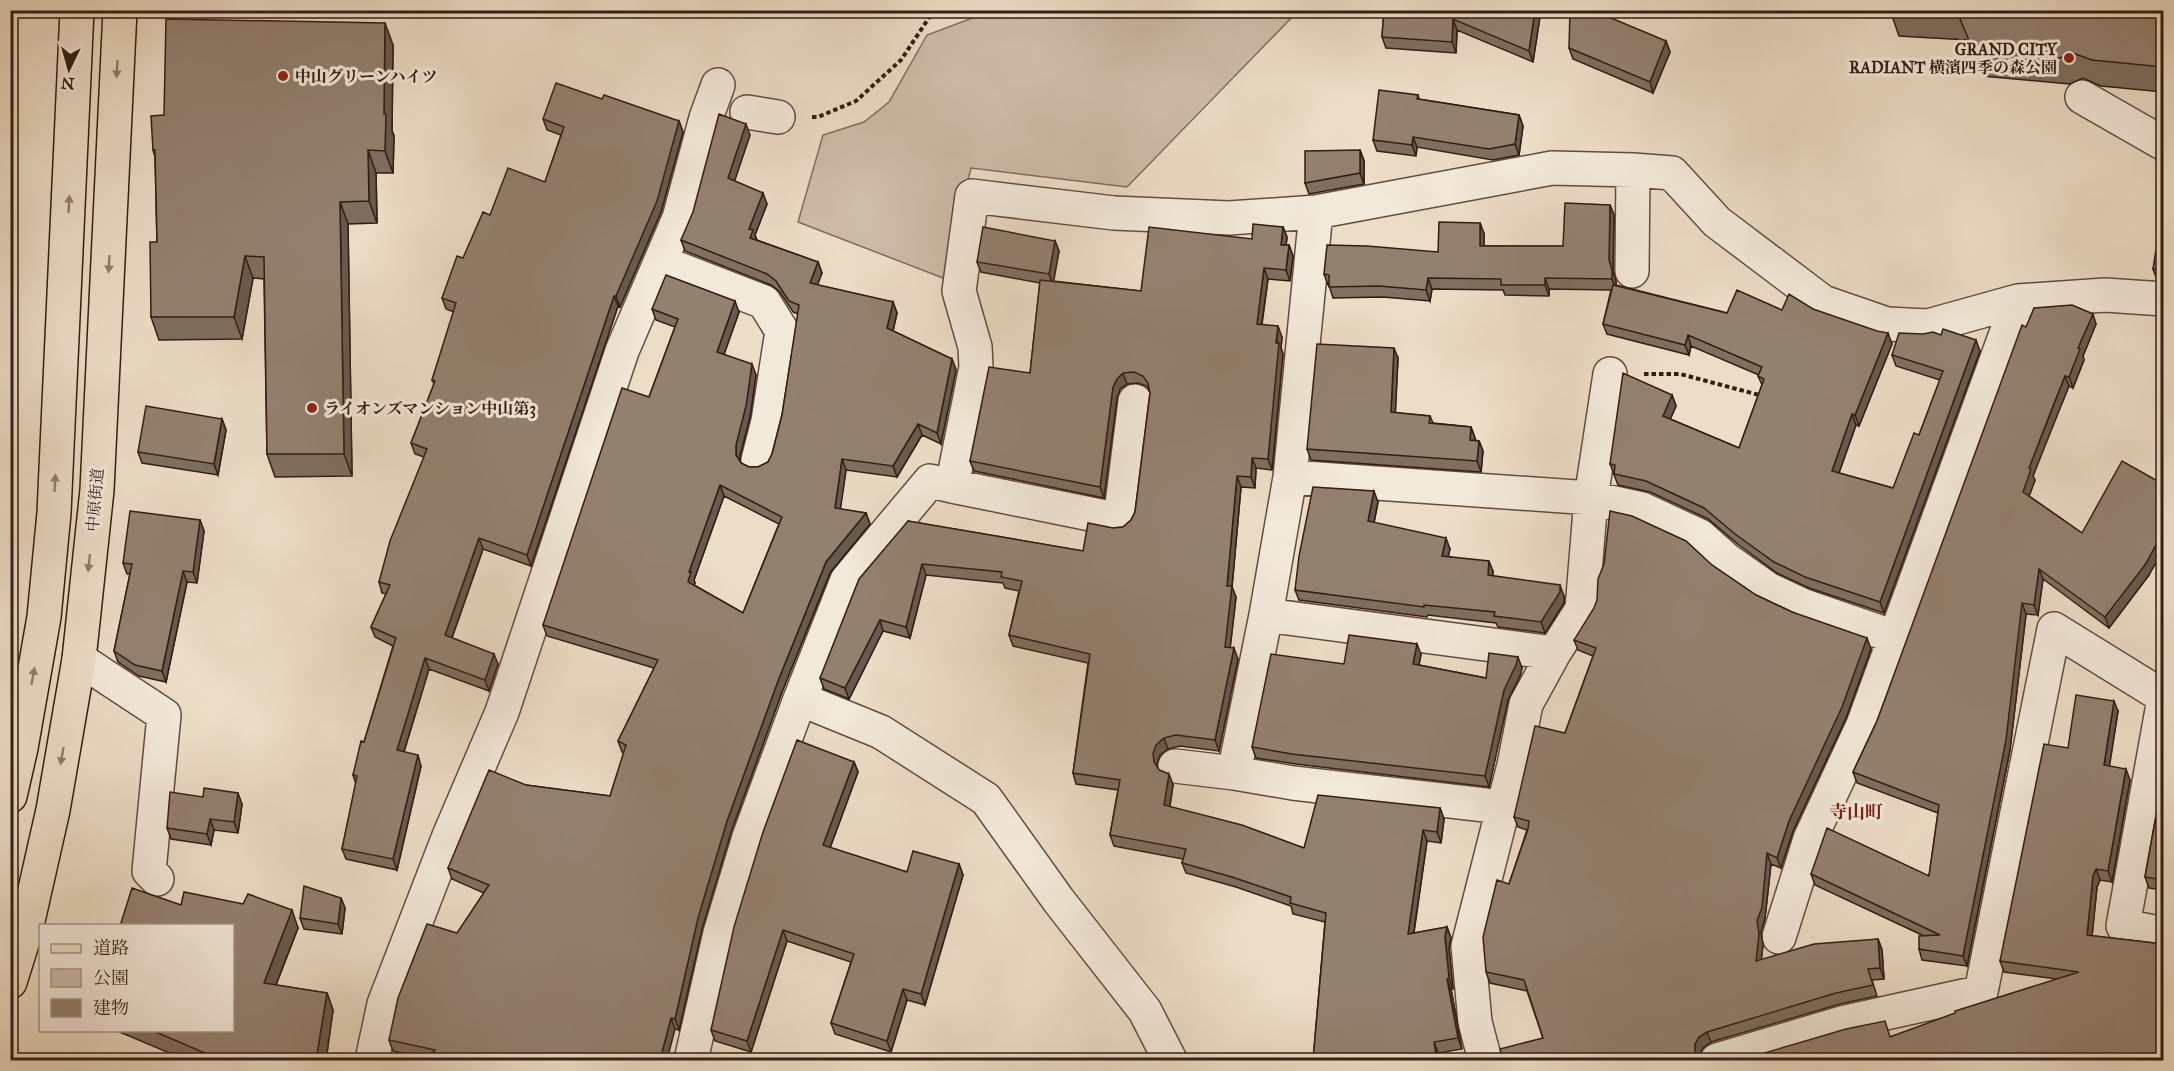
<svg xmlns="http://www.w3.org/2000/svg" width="2174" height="1071" viewBox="0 0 2174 1071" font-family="'IM FELL Great Primer','Noto Serif JP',serif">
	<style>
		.green { fill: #cdbca8; stroke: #806c5e; stroke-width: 1.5 }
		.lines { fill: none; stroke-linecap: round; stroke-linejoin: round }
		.minor-casing { stroke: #614d40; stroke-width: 36 }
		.major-casing { stroke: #331d13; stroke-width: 36 }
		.path { stroke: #331d13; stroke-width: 4; stroke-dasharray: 4.5 3; stroke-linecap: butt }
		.minor { stroke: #f3e9da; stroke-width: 33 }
		.major { stroke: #ecddc6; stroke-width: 33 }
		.wall { fill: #7e6f60; stroke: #331d13; stroke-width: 1.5; fill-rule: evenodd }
		.shaded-wall { fill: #675a4e; stroke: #331d13; stroke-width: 1.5 }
		.building { fill: #938170; stroke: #331d13; stroke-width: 1.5; fill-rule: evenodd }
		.oneway { fill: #907d6c }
		.poi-dot { fill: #8f2418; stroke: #f3e9da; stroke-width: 2 }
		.labels { text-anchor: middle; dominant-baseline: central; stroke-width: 6; stroke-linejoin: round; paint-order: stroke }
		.poi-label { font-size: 16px; font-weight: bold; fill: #331d13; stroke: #f3e9da; text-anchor: start }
		.street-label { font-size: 16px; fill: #331d13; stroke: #f3e9da }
		.neighbourhood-label { font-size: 18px; font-weight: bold; fill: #7a1f14; stroke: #f3e9da }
	</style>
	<rect width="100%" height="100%" fill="#ecddc6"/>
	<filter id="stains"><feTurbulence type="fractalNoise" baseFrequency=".00333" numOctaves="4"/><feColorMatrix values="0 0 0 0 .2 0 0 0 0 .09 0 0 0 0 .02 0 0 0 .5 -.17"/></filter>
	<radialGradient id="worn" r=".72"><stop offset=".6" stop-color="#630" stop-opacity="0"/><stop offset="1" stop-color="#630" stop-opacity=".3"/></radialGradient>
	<path class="green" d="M991 11H1298L1127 187 971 168 943 278 798 222 823 135 864 122 889 102 927 35Z"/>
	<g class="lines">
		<g class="minor-casing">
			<path id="minor" d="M2082 97 2164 144
				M747 112 778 117
				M661 262 764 302 782 331 768 421 758 460
				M1632 271 1633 170
				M1135 401 1120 520 952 486 976 367 975 347 959 291 972 196 1114 213 1229 218 1316 212 1552 168 1633 170 1672 173 1717 222 1823 302 1887 324 1928 326 2018 301 2105 295 2164 299
				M1290 477 1591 498 1642 509 1700 536 1727 560 1768 589 1802 605 1895 637
				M1266 615 1554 653 1582 609 1591 498 1610 374
				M79 659 164 715 149 871 157 879
				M800 699 881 732 986 799 1059 901 1145 1011 1170 1060
				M2164 699 2123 926 2164 934
				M1175 766 1234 773 1293 783 1503 807
				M1234 773 1266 615 1290 477 1316 212
				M1779 937 1810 839 1863 725 2018 301
				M372 1060 384 1004 449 836 502 712 622 351 679 218 706 118 718 85
				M691 1060 720 933 749 837 800 699 847 580 930 481 952 486
				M1485 1060 1475 1022 1468 946 1514 765 1526 704 1554 653
				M1717 1060 1845 1022 1981 992 2054 629 2164 697"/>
		</g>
		<g class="major-casing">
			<path id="major" d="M10 796 21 748 44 617 54 513 77 10
				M10 982 25 934 53 810 79 659 97 490 120 10"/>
		</g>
		<path class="path" d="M812 117H818L856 101 901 60 934 10
			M1644 374H1680L1763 396"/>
		<use href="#minor" class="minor"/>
		<use href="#major" class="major"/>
	</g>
	<path class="wall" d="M1384 10H1541L1533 62 1457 30 1456 53 1386 48 1382 37Z
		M1890 10H2163V92L2101 86 2083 78 2070 84 1982 76 1968 40 1899 36Z
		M1666 41 1670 52 1653 93 1573 59 1569 48Z
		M393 45 392 131 394 136 393 173H376L377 223 348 224 352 476 275 477 267 454 264 279 253 278 242 339 159 340 151 317 157 242 155 157 153 150 164 115Z
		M1418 95 1419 99 1519 115 1523 126 1519 155 1493 160 1417 147 1416 156 1377 151 1373 140Z
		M602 99 679 121 683 132 661 212 620 307 618 306 531 566 483 549 452 638 498 664 489 691 429 669 404 752 421 766 397 870 346 859 342 849 356 784 353 775 364 742 393 646 375 637 371 627 386 594 382 593 379 582 424 457 415 454 411 443 434 384 432 380 454 312 446 309 442 298 463 258 490 215 545 182 561 135 547 130 543 119Z
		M750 135 734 181 767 204 755 235 757 240 818 262 822 273 817 285 893 302 897 313 893 331 952 359 956 370 941 444 922 435 897 477 846 470 840 509 866 513 870 524 830 573 782 692 731 832 702 929 679 1030 675 1029 430 1059 393 1051 389 1040 484 893 452 879 448 868 526 785 610 796 624 753 622 752 618 741 654 668 547 636 543 625 649 397 675 327 656 320 652 309 739 312 724 354 756 375 750 417 740 456V461L741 463 749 467H758L768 462 772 454 782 415 798 314 793 312 780 292 771 285 685 251 681 240ZM724 496 779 524 743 613 694 585 695 583 694 580Z
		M1360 150 1364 161V184L1309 194 1305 183Z
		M1610 205 1614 215 1613 271 1616 281V285L1727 313 1813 309 1892 344 1859 426 1856 425 1839 473 1893 488 1919 435 1940 380 1896 366 1892 355 1980 351 1884 613 1809 588 1777 573 1739 545 1708 519 1650 492 1618 485 1610 464 1672 395 1676 406 1670 419 1739 448 1762 385 1758 376 1759 375 1691 346 1689 355 1607 334 1603 324 1611 290 1549 289V296L1505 295 1503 290 1432 289 1430 301 1383 297 1333 298 1329 285H1328L1324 274 1438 252 1480 223 1484 234V246H1563Z
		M1283 227 1287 237 1286 245H1289L1293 256 1290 281 1268 279 1262 325 1282 337 1281 348 1283 354 1272 470 1256 468 1255 488 1241 487 1232 587 1236 597 1230 648 1238 659 1219 751 1180 746 1168 749 1160 755 1157 763V766L1159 770 1169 774 1173 785 1170 807 1304 848 1440 808 1444 819 1441 843 1427 841 1414 933 1447 927 1451 938 1449 948 1453 989H1451L1462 1049 1438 1053 1439 1060H1310H1313L1325 922 1293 914 1291 906 1236 887 1186 873 1182 863 1183 859 1114 846 1110 835 1118 790 1076 784 1073 773 1088 663 1013 646 1009 635 1019 591 1005 588 1003 583 926 575 910 638 883 631 849 699 824 689 820 678 908 521 1083 551 1113 528 1123 527 1131 520 1135 512 1150 393 1149 390 1147 386 1138 383 1127 384 1120 389 1117 398 1104 498 974 471 970 461 1030 373 1040 283 981 272 977 262 1055 241 1059 251 1053 281 1141 291 1252 239Z
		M2163 230V280H2157L2153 269Z
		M2096 324 2083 356 2084 360 2073 388 2069 386 2054 421 2033 476 2035 480 2029 496 2082 533 2149 575 2109 628 2043 579 2038 615 2026 614 2010 750 1967 966 1922 960 1919 949 1924 936 1815 885 1811 874 1929 876 1938 813 1857 783 1853 772 1877 721 2026 327Z
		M1398 358 1395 413 1430 416 1433 423 1471 427 1475 438V440L1479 441 1483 451 1481 472 1311 460 1307 449Z
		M222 419 226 430 218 475 142 463 138 452Z
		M1378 502 1374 523 1450 549 1448 556 1493 571V576L1564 596V603L1545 633 1498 627 1496 623 1428 615 1427 617 1299 600 1295 590Z
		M200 520 204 531 197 583 187 582 166 682 139 676 118 662 114 651 130 574H127L123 563Z
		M1712 565 1756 595 1871 649 1846 718 1793 831 1781 868 1771 864 1765 918 1761 932 1763 945 1761 960 1878 939 1882 950 1884 979 1872 980 1877 996 1840 1004 1711 1042 1703 1048 1699 1055V1060H1503L1543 1038 1527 991 1490 983 1486 972 1509 884 1527 830 1518 827 1514 817 1565 733 1593 656 1578 650 1574 640Z
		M1421 654 1419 665 1486 678 1522 668 1520 676 1508 700 1489 787 1296 764 1256 758 1252 747 1344 664Z
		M2118 711 2109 766 2130 780 2112 882 2100 880 2097 887 2092 936 2163 944 1890 1037 2057 979 2004 972 2000 961 2068 748Z
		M854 762 858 772 830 848 907 872 959 864 963 875 925 1005 907 1000 891 1052 835 1034 831 1023 851 962 787 941 751 1052 715 1041 711 1030Z
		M2163 777V890L2149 888 2145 877Z
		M242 804 238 833 214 830 211 845 171 839 167 828Z
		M341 898 345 908 342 934 304 929 300 918Z
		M181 905 298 928 276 985 327 993 333 1010 326 1060H186L115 1030H232Z"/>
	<path class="shaded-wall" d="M1535 10H1541L1533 62 1529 51Z
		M1453 19 1457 30 1456 53 1452 42Z
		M385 23 393 45 392 131 394 136 393 173 385 151 384 114Z
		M1666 41 1670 52 1653 93 1650 82Z
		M1519 115 1523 126 1519 155 1515 144Z
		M679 121 683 132 661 212 620 307 616 296Z
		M746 124 750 135 732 189 728 178Z
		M1413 137 1417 147 1416 156 1412 145Z
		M368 150 376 173 377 223 369 201Z
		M1360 150 1364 161V184L1360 173Z
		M763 193 767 204 755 235 757 241 750 238 749 229Z
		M340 202 348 224 352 476 344 454Z
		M1610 205 1614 215 1613 271 1616 281V290L1612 279 1609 260Z
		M1480 223 1484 234V256L1480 246Z
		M1283 227 1287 237 1285 256 1281 245Z
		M1055 241 1059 251 1053 285 1049 274Z
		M1289 245 1293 256 1290 281 1286 270Z
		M245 256 253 278 242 339 234 317Z
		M818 262 822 273 814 294 810 283Z
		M1264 268 1268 279 1260 335 1257 324Z
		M1428 278 1432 289 1430 301 1426 290Z
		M1545 278 1549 289V296L1545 285Z
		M614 296 618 306 531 566 527 555Z
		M735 301 739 312 721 363 717 352Z
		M893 302 897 313 891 339 887 328Z
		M2093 314 2096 324 2083 356 2084 360 2073 388 2069 377 2078 348Z
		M1278 326 1282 337 1281 348 1283 354 1272 470 1268 459Z
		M1888 333 1892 344 1859 426 1855 415Z
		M1688 335 1691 346 1689 355 1685 345Z
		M1976 340 1980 351 1884 613 1880 602Z
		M1394 348 1398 358 1395 423 1391 412Z
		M952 359 956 370 941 444 937 433Z
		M752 364 756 375 750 417 740 456V466L736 455V445Z
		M1123 373 1127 384 1120 389 1117 398 1104 498 1100 487 1113 387 1117 379Z
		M2065 376 2069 386 2033 476 2035 480 2027 502 2023 492 2029 468Z
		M1672 395 1676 406 1667 427 1663 416Z
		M1852 414 1856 425 1836 481 1832 471Z
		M222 419 226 430 218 475 214 464Z
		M918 424 922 435 897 477 893 466Z
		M1471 427 1475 438 1474 450 1470 440Z
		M1479 441 1483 451 1481 472 1477 461Z
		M1252 458 1256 468 1255 488 1251 477Z
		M842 459 846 470 839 519 835 508Z
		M1237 476 1241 487 1232 587 1236 597 1229 658 1225 647 1227 586Z
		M720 485 724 496 694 580 695 583 692 593 688 582 689 572Z
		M1374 491 1378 502 1372 532 1368 521Z
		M866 513 870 524 830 573 782 692 731 832 702 929 679 1030 675 1019 698 918 727 821 778 681 826 562Z
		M200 520 204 531 197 583 193 572Z
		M2163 532V550L2149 575 2109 628 2105 617Z
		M479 538 483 549 449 646 445 635Z
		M1446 538 1450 549 1446 566 1442 556Z
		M1489 561 1493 571 1492 586 1488 575Z
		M922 564 926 575 910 638 906 627Z
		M2039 569 2043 579 2038 615 2034 605Z
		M183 571 187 582 166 682 162 671Z
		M1560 585 1564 596V603L1545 633 1541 622Z
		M2022 603 2026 614 2010 750 1967 966 1963 956Z
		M880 620 883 631 849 699 845 688Z
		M1867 638 1871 649 1846 718 1793 831 1781 868 1777 858 1789 821Z
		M1417 644 1421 654 1417 675 1413 664Z
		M1234 648 1238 659 1219 751 1215 740Z
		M494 654 498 664 489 691 485 680Z
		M1518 657 1522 668 1520 676 1508 700 1489 787 1485 776 1504 690Z
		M425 658 429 669 401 761 397 750Z
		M2114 701 2118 711 2108 776 2104 765Z
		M1164 738 1168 749 1160 755 1157 763 1158 773 1154 762 1153 753 1156 745Z
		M418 755 421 766 397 870 393 859Z
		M854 762 858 772 827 856 823 845Z
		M2126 769 2130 780 2112 882 2108 871Z
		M1169 774 1173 785 1168 816 1164 805Z
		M238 793 242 804 238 833 234 822Z
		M1440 808 1444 819 1441 843 1437 832Z
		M210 819 214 830 211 845 207 834Z
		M1423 830 1427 841 1412 944 1408 934Z
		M1767 853 1771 864 1765 918 1761 932 1763 945 1760 972 1756 961 1757 921Z
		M959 864 963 875 925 1005 921 994Z
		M2096 869 2100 880 2097 887 2091 946 2087 935 2093 876Z
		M341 898 345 908 342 934 338 924Z
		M292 910 298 928 270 1000 264 983Z
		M1447 927 1451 938 1449 948 1453 989 1449 978 1445 937Z
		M783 930 787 941 751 1052 747 1041Z
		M1878 939 1882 950 1884 979 1880 968Z
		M1447 979 1451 989 1462 1049 1458 1038Z
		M903 989 907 1000 891 1052 887 1041Z
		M327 993 333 1010 326 1060H316Z
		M671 1018 675 1029 667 1060H660Z
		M1707 1032 1711 1042 1703 1048 1699 1055V1060L1695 1054V1044L1699 1037Z
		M1434 1042 1438 1053 1439 1060H1437Z"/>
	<path class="building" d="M1384 10H1535L1529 51 1453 19 1452 42 1382 37Z
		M1570 10H1592L1666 41 1650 82 1569 48Z
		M1901 10H2163V67L2092 60 2073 53 2060 58 1973 50 1958 14Z
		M166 19 385 23 384 114H386L385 151 368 150 369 201 340 202 344 454H267L264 257 245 256 234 317H151L150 242H157L155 150H153L151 116 164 115Z
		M556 83 602 99 604 95 679 121 657 201 616 296H614L527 555 479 538 445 635 494 654 485 680 425 658 397 750 418 755 393 859 342 849 357 776 353 775 361 741 364 742 396 638 371 627 390 585 379 582 390 541 427 449 411 443 435 381 432 380 456 303 442 298 457 256 463 258 483 212 490 215 508 168 545 182 564 127 543 119Z
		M1379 90 1418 95 1417 99 1519 115 1515 144 1489 149 1413 137 1412 145 1373 140Z
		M719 114 746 124 728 178 763 193 749 229 753 230 750 238 818 262 810 283 893 302 887 328 952 359 937 433 918 424 893 466 842 459 835 508 866 513 826 562 778 681 727 821 698 918 675 1019 671 1018 660 1060H429L435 1050 389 1040 398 998 427 924 457 933 489 885 448 868 489 770 526 785 610 796 626 745 618 741 658 660 543 625 622 388 649 397 678 319 652 309 666 275 735 301 717 352 752 364 746 406 736 445V455L741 463 749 467H758L768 462 772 454 782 415 799 305 789 301 776 281 767 274 681 240 693 212ZM720 485 782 517 743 613 688 582 691 572H689Z
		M1360 150V173L1305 183V151Z
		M1565 203 1610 205 1609 260 1612 270V279L1545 278V285H1501V279L1428 278 1426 290 1379 286 1329 287V275L1324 274 1327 245 1367 246 1438 252 1439 222 1480 223V246H1563Z
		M1253 224 1283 227 1281 245H1289L1286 270 1264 268 1257 324 1278 326 1276 343H1279L1268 459 1252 458 1251 477 1237 476 1227 586H1232L1225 647 1234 648 1215 740 1176 735 1164 738 1156 745 1153 753 1154 762 1159 770 1169 774 1164 805 1242 825 1304 848 1318 795 1440 808 1437 832 1423 830 1408 934 1447 927 1445 937 1449 978 1447 979 1458 1038 1434 1042 1437 1060H1310H1313L1326 913 1290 903 1291 897 1232 877 1182 863 1186 849 1110 835 1120 780 1073 773 1090 654 1009 635 1022 581 1001 577 1002 572 922 564 906 627 880 620 845 688 820 678 859 579 908 521 1083 551 1088 523 1113 528 1123 527 1131 520 1135 512 1150 393 1148 383 1143 376 1134 372 1123 373 1117 379 1113 387 1100 487 970 461 989 367 1030 373 1040 280 1141 291 1149 227 1252 239Z
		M983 227 1055 241 1049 274 977 262Z
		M2159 230H2163V270L2153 269Z
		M1613 285 1727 313 1737 290 1782 310 1789 294 1813 309 1877 331 1888 333 1855 415 1852 414 1832 471 1893 488 1914 433 1919 435 1943 371 1892 355 1899 333 1923 334 1933 332 1941 335 1943 329 1976 340 1880 602 1805 577 1774 562 1735 534 1704 508 1646 481 1614 474 1615 465 1610 464 1623 373 1672 395 1663 416 1739 448 1764 379 1758 376 1762 367 1688 335 1685 345 1603 324Z
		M2072 305 2093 314 2078 348 2080 349 2069 377 2065 376 2051 411 2029 468 2031 469 2023 492 2082 533 2122 461 2163 484V532L2145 565 2105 617 2039 569 2034 605 2022 603 2006 740 1963 956 1919 949V936L1940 935 1811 874 1827 828 1929 876 1939 805 1853 772 1877 721 2022 325 2026 327 2034 308Z
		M1317 344 1394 348 1391 412 1430 416 1429 423 1471 427 1470 440 1479 441 1477 461 1307 449Z
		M146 406 222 419 214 464 138 452Z
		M1313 487 1374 491 1368 521 1446 538 1442 556 1489 561 1488 575 1560 585V592L1541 622 1494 616 1495 612 1424 605V607L1295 590 1299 556Z
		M130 511 200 520 193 572 183 571 162 671 135 665 114 651 132 564 123 563Z
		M1610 511 1632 516 1686 541 1712 565 1756 595 1792 612 1867 638 1842 707 1789 821 1777 858 1767 853 1762 907 1757 921 1759 934 1756 961 1814 944 1878 939 1880 968 1868 969 1873 985 1836 993 1707 1032 1699 1037 1695 1044V1054L1699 1060H1603L1602 1057 1589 1060H1503L1500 1049 1543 1038 1524 980 1486 972 1483 937 1497 880 1509 884 1528 829 1529 821 1514 817 1535 726 1565 733 1596 648 1574 640 1594 608 1597 600 1598 579 1604 564Z
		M1349 635 1417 644 1413 664 1486 678 1489 653 1518 657 1516 665 1504 690 1485 776 1292 754 1252 747 1271 654 1344 664Z
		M2076 695 2114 701 2104 765 2126 769 2108 871 2096 869 2093 876 2087 935 2163 944V1060H1741L1846 1029 1885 1021 1890 1037 1955 1013V1011L2079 972 2000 961 2044 744 2068 748Z
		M797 740 854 762 823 845 907 872 913 851 959 864 921 994 903 989 887 1041 831 1023 854 954 783 930 747 1041 711 1030 734 927 763 832Z
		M2163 777V880L2145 877Z
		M204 788 238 793 234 822 210 819 207 834 167 828 170 792 203 797Z
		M304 886 341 898 338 924 300 918Z
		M132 888 181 905 184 892 243 904 248 894 292 910 264 983 327 993 316 1060H221L151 1030H232V926H120Z"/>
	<defs><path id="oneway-solid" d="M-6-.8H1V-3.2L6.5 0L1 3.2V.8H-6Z" transform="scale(1.5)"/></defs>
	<g class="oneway">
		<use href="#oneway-solid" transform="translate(117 69) rotate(93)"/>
		<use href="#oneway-solid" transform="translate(69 204) rotate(-87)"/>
		<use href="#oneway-solid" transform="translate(109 264) rotate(93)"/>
		<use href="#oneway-solid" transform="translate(55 483) rotate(-87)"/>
		<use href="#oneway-solid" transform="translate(89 563) rotate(96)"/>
		<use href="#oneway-solid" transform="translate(33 676) rotate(-80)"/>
		<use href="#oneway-solid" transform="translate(62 756) rotate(100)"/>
	</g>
	<g class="poi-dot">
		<circle cx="2069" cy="58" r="6"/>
		<circle cx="283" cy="76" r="6"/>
		<circle cx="312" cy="408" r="6"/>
	</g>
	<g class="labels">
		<g class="poi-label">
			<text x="2057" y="49" text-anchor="end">GRAND CITY<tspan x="2057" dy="18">RADIANT 横濱四季の森公園</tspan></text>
			<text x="295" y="76">中山グリーンハイツ</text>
			<text x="324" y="408">ライオンズマンション中山第3</text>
		</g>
		<g class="street-label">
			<text transform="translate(95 500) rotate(-85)">中原街道</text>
		</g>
		<g class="neighbourhood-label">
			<text x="1856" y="812">寺山町</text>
		</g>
	</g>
	<rect width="2174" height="1071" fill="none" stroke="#ecddc6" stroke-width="36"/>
	<rect x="12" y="12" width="2150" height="1047" fill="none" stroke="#331d13" stroke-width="3"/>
	<rect x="18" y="18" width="2138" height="1035" fill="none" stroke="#331d13" stroke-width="1.5"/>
	<rect x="39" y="924" width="195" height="108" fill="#f3e9da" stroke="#a6978a" stroke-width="1.5"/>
	<rect x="51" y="944" width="30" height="9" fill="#ecddc6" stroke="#a6978a" stroke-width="1.5"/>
	<text x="93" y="954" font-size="18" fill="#331d13">道路</text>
	<rect x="51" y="969" width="30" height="18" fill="#cdbca8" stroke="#a6978a" stroke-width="1.5"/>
	<text x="93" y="984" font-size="18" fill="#331d13">公園</text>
	<rect x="51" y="999" width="30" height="18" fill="#938170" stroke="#a6978a" stroke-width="1.5"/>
	<text x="93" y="1014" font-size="18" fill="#331d13">建物</text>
	<g transform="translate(69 69) rotate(185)" stroke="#f3e9da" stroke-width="4.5" paint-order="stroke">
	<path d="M0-4.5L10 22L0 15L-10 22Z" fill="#331d13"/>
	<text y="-9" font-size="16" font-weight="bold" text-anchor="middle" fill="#331d13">N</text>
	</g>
	<rect width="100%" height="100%" filter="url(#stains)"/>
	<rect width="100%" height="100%" fill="url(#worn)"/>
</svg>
